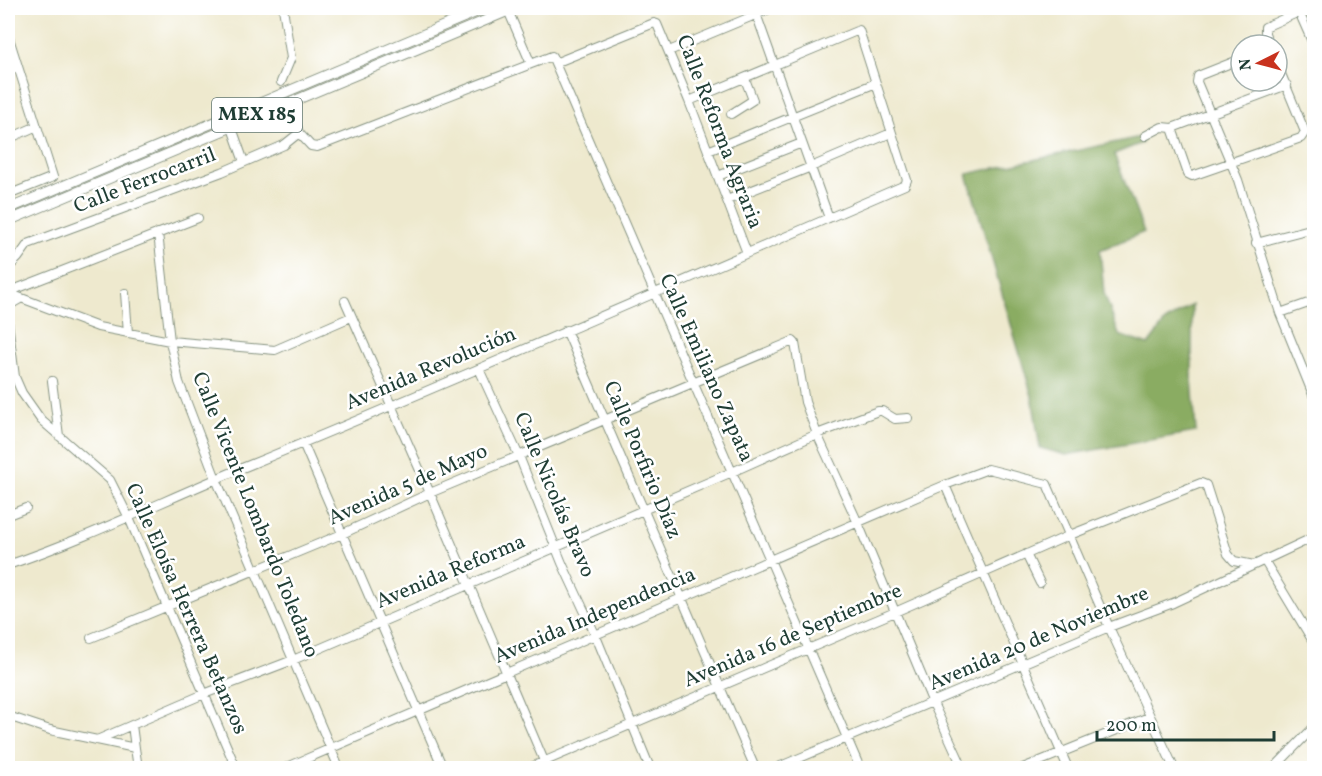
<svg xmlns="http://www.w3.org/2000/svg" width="1322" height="776" viewBox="0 0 1322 776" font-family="Vollkorn,serif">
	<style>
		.forest { fill: #8aac62; stroke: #54744b; stroke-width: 1.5 }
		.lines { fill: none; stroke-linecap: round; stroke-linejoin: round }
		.minor-casing { stroke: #869381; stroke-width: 10 }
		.major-casing { stroke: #869381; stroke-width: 11 }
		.minor { stroke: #fff; stroke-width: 8 }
		.major { stroke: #fff; stroke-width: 9 }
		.labels { text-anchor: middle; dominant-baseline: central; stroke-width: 5; stroke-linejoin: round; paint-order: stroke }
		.shield { fill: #fff; stroke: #627771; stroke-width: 1.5 }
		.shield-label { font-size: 20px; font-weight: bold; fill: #1f3d34 }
		.street-label { font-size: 21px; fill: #1f3d34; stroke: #fff }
	</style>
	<rect width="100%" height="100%" fill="#fff"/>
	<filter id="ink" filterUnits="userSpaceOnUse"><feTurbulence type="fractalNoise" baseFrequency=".0167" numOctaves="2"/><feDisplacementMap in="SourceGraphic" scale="12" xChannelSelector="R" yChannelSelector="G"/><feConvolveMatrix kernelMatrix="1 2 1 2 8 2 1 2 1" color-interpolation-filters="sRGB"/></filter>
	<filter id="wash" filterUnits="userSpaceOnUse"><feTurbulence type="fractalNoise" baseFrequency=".008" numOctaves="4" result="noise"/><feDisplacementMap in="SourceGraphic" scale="24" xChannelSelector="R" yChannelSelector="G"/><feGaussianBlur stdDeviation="1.35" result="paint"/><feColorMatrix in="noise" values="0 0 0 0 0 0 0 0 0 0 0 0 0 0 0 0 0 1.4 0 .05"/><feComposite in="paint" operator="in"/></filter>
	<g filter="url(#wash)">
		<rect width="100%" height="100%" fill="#eee9ce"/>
		<path class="forest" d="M1140 137 1142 143 1114 154 1144 232 1100 250 1104 293 1119 335 1148 345 1165 322 1192 305V379L1196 432 1066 455 1040 448 1032 396 967 174Z"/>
	</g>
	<g filter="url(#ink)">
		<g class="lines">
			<g class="minor-casing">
				<path id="minor" d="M507 8 531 64 552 56 860 768
					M754 8 829 218
					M1299 12 1314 46
					M8 35 53 177 8 195
					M1269 45 1265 33V27L1299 12
					M669 51 772 8
					M1241 59 1198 76 1197 82 1238 180 1280 313 1314 397
					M555 63 654 23 657 24 689 101 747 253
					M8 70 18 67
					M281 82 291 58 283 8
					M291 106 299 133 311 146 317 147 531 64
					M731 114 753 100 745 79
					M231 125 244 162
					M1172 128 1188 174 1192 176 1301 138 1305 132 1277 64
					M1145 136 1162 127 1172 128 1287 85
					M8 139 37 126
					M708 151 876 83
					M718 176 802 143
					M727 200 811 167 891 133
					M158 233 170 341 179 382 216 479 339 768
					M1256 243 1314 228
					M8 268 18 258 28 244 222 172 284 145 299 133
					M8 292 198 218
					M8 293 98 327 170 341 275 350 351 317
					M125 293 128 333
					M345 301 430 493 547 768
					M8 306 20 299
					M1280 313 1314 301
					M8 322 15 377 22 393 41 420 110 480 129 518 236 768
					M566 330 755 768
					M479 369 519 456 562 563 595 634 650 768
					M52 381 59 436
					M303 443 443 768
					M945 485 1068 768
					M8 515 26 508
					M1026 554 1040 583
					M1264 560 1314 643
					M8 565C91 537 170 497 252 464 471 374 687 279 905 185L907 180 859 30 689 101
					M91 638 342 534 430 493 793 341 795 343 805 402 817 434 858 523 933 703 963 768
					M8 716 50 730 135 748 138 768
					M132 725 135 748
					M97 740 204 694 293 660 732 472 817 434 878 411H882L895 419 908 418
					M285 768 945 485 988 469 1047 484 1109 627 1174 768
					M529 768 895 612 1070 535 1201 483 1206 485 1228 554 1234 561 1254 565
					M776 768 1109 627 1173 603 1314 537
					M1023 768 1149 717
					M1274 768 1314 727"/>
			</g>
			<g class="major-casing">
				<path id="major" d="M8 209 486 8
					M8 221 515 8"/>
			</g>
			<use href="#minor" class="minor"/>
			<use href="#major" class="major"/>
		</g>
	</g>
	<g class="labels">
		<rect class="shield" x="212" y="98" width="90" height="34" rx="4.5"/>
		<g class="shield-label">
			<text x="257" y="115">MEX 185</text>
		</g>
		<g class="street-label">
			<text transform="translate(719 132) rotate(69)">Calle Reforma Agraria</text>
			<text transform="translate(145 181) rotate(-21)">Calle Ferrocarril</text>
			<text transform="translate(706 368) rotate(66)">Calle Emiliano Zapata</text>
			<text transform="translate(431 369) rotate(-23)">Avenida Revolución</text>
			<text transform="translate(642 460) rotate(67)">Calle Porfirio Díaz</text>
			<text transform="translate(408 485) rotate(-24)">Avenida 5 de Mayo</text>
			<text transform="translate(554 495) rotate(67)">Calle Nicolás Bravo</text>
			<text transform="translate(255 515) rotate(68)">Calle Vicente Lombardo Toledano</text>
			<text transform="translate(451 572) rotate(-23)">Avenida Reforma</text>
			<text transform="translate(186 609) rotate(66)">Calle Eloísa Herrera Betanzos</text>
			<text transform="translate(595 616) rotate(-23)">Avenida Independencia</text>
			<text transform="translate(793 636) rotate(-23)">Avenida 16 de Septiembre</text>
			<text transform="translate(1039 639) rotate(-23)">Avenida 20 de Noviembre</text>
		</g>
	</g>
	<rect width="1322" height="776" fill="none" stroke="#fff" stroke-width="30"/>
	<g transform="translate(1259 63) rotate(264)"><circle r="28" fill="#ffffff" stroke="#a5b1ae" stroke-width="1.5"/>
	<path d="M0-4.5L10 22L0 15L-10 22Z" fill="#c8321e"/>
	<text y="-9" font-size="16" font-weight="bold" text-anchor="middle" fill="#1f3d34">N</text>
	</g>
	<path d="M1097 731v9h177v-9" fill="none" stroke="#1f3d34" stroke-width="3"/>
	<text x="1106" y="731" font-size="18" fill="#1f3d34" stroke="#ffffff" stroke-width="4.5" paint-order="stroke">200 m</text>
</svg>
